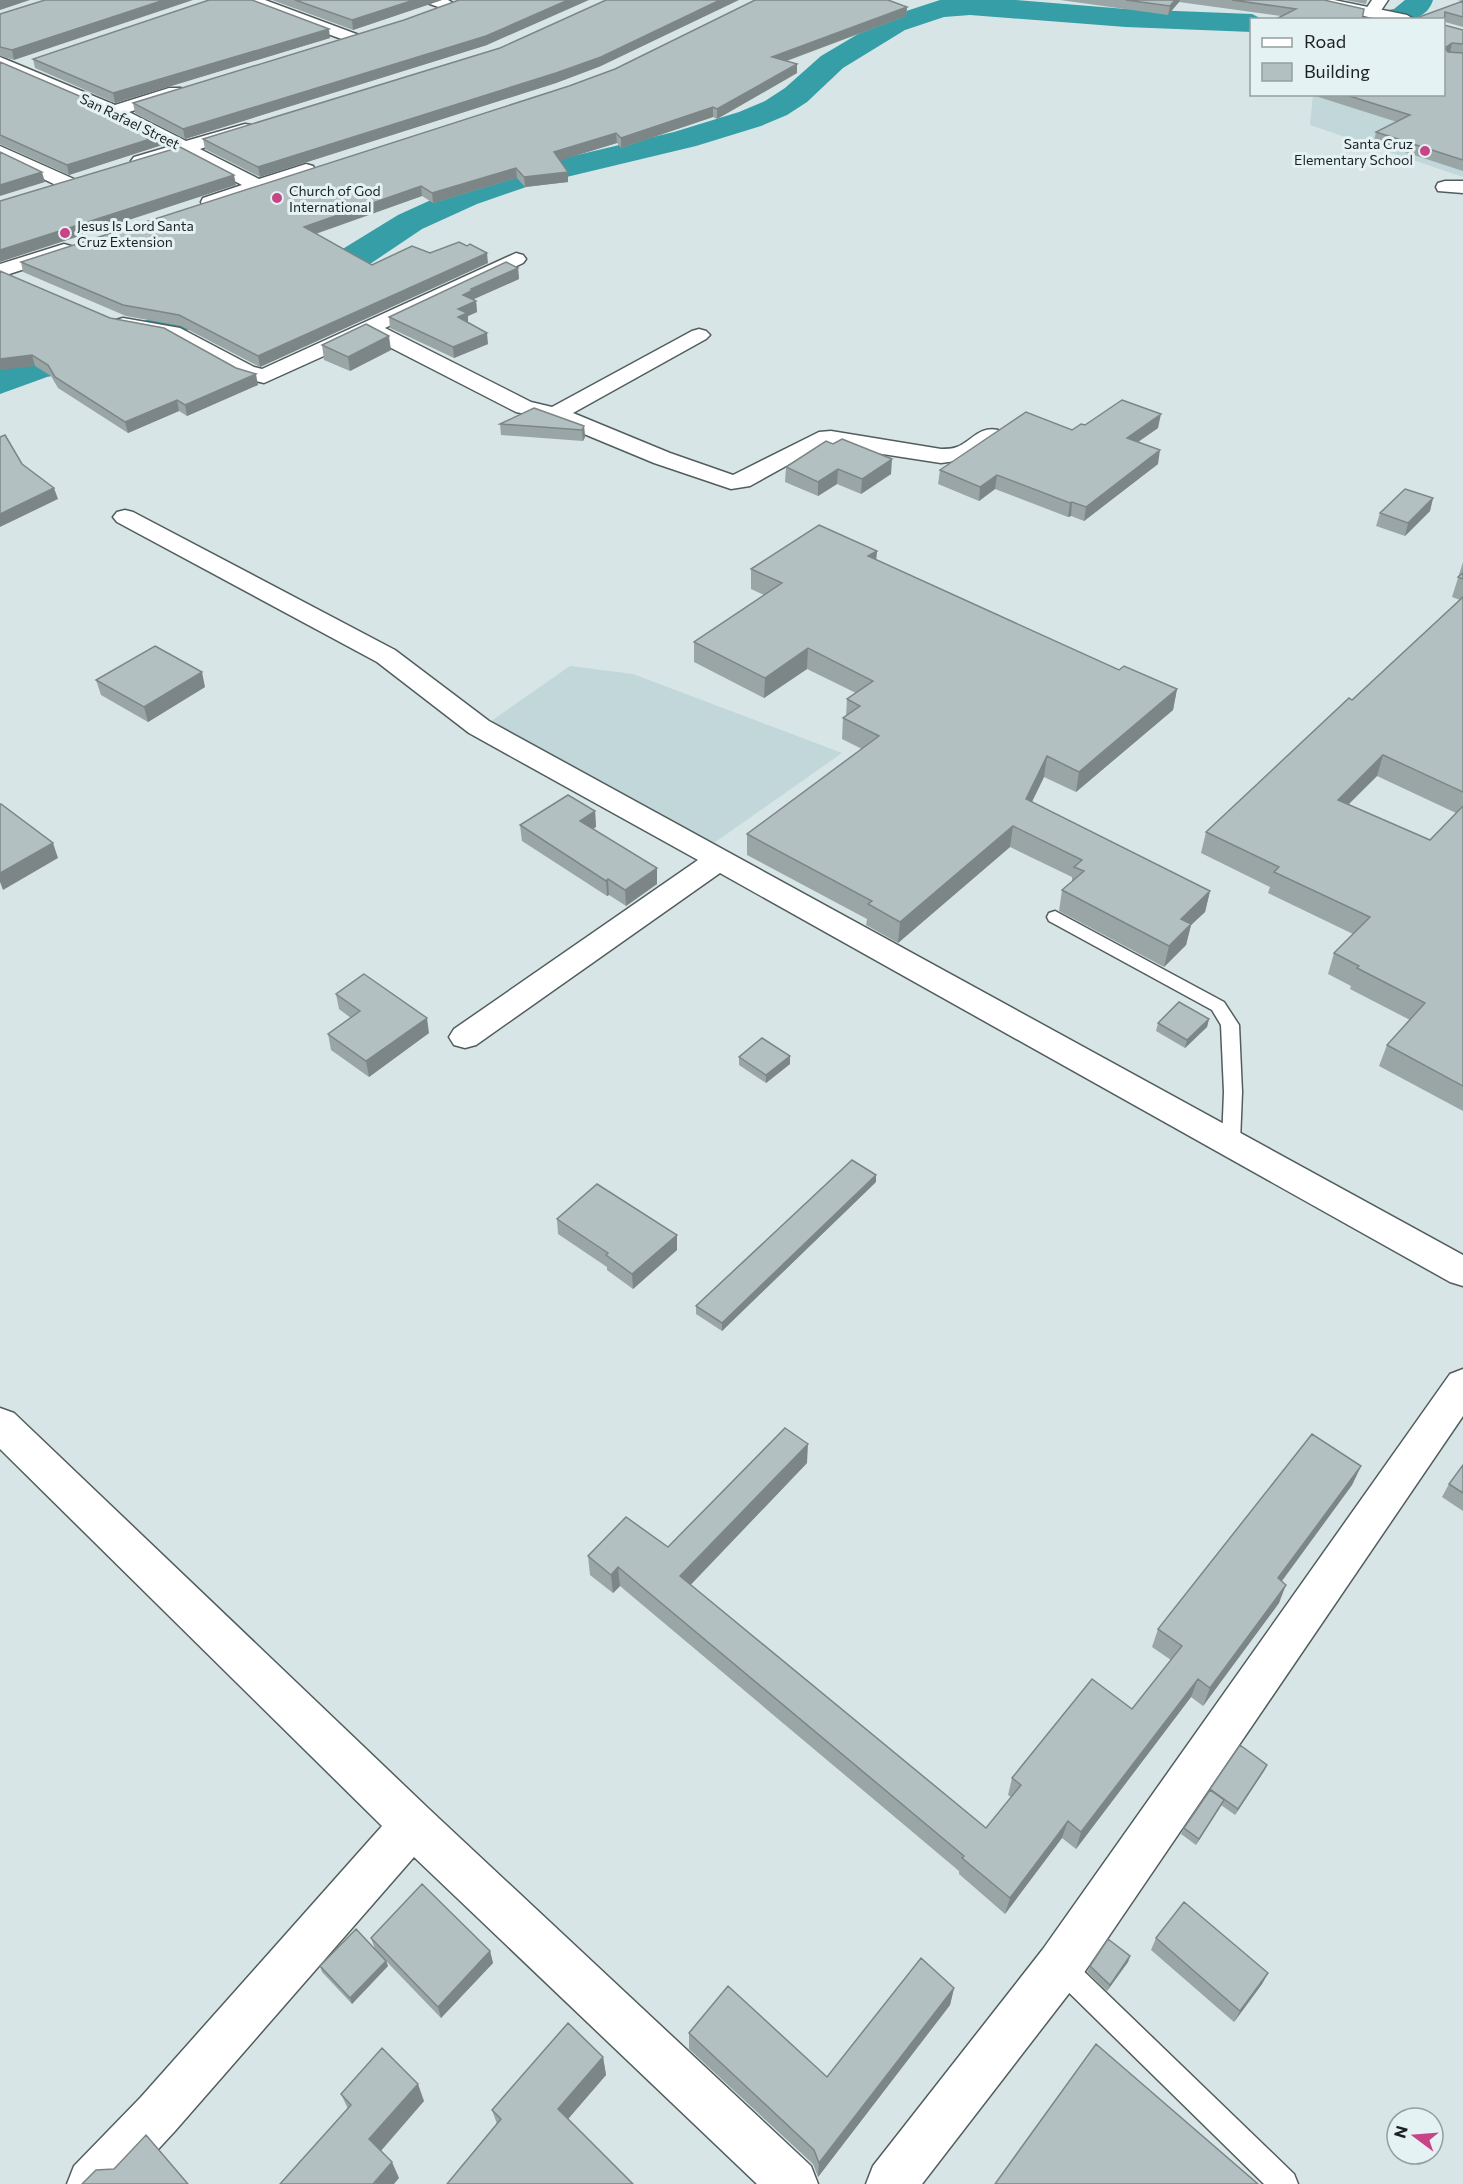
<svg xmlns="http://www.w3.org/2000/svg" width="1463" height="2184" viewBox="0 0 1463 2184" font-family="Commissioner,sans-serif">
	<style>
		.built { fill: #c1d7d9 }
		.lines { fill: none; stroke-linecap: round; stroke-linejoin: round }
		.river { fill: #359ea6; fill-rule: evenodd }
		.service-casing { stroke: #525d5e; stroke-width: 3 }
		.minor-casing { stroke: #525d5e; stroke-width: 3 }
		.primary-casing { stroke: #525d5e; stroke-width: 3 }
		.service { fill: #fff; fill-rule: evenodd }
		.minor { fill: #fff; fill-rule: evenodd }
		.primary { fill: #fff; fill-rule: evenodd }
		.wall { fill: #9aa5a6; fill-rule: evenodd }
		.shaded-wall { fill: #7d8687 }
		.building { fill: #b3c0c1; stroke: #7d8687; stroke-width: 1.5 }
		.poi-dot { fill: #c84487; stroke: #e5f2f4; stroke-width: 2 }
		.labels { text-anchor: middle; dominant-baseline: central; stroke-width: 6; stroke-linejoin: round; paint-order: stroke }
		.far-street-label { font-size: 14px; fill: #1c2121; stroke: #e5f2f4 }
		.far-poi-label { font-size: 14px; fill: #1c2121; stroke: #e5f2f4; text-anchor: start }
	</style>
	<rect width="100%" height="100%" fill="#d7e5e6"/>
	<path class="built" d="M1444 94 1463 99V177L1310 125 1313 95Z
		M570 666 633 674 842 753 711 845 487 724Z"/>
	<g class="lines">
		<path class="river" d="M940 0H1015L1126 9 1252 14 1264 20H1252V32L1126 27 970 15 944 17 905 30 843 68 807 102 787 115 761 126 696 146 529 186 477 204 422 229 367 266 295 296 182 332 107 365 47 377 0 394V368L23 359 83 347 156 316 269 280 341 250 398 215 453 190 506 172 674 132 739 112 765 101 785 88 821 56 885 18Z
			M1405 0H1433C1424 29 1386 20 1362 20L1366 14 1394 9Z"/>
		<g class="service-casing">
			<path id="service" d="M1055 911 1224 1002 1239 1025 1242 1092 1240 1142 1238 1147 1231 1149 1224 1147 1222 1142 1224 1092 1221 1025 1212 1010 1049 921 1047 917 1049 913Z
				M1060 1953 1069 1957 1294 2174 1298 2184H1264L1051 1975 1047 1966 1051 1957Z"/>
		</g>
		<g class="minor-casing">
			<path id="minor" d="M242 0H265L359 35 361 38 353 43 347 41 244 3Z
				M425 0H448L458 6 450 11 427 3Z
				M1372 0H1388L1378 15 1372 17 1364 12Z
				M0 57 115 105 169 88H181L184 92 181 96 129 112 186 141 245 124 251 125 254 129 251 133 200 149 259 179 306 164 313 166 315 170 313 174 217 206H203L201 202 203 198 242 185 182 154 140 166 134 165 131 161 134 157 168 147 108 115 0 68Z
				M0 146 74 179 76 183 74 187H60L0 158Z
				M1445 181H1463V193L1438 191 1436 187 1438 183Z
				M64 244 71 246 74 250 71 254 0 277V264Z
				M516 253 523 255 526 259 523 263 385 328 531 402 552 407 692 331 699 329 706 331 710 335 706 339 573 413 670 453 733 475 819 432 831 431 941 449C946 449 952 449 957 447 972 441 979 426 998 430L1001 435 998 440 970 459 941 463 824 445 750 486 731 489 654 463 548 419 516 412 368 336 264 383 239 377 167 337 116 328 113 324 116 320 123 318 180 328 254 367 262 369Z
				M125 510 133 512 395 650 489 721 1463 1255V1286L1450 1282 720 873 476 1045 465 1048 454 1045 449 1037 454 1029 698 860 469 733 377 662 117 522 113 517 117 512Z
				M1463 1369V1416L1077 1983 922 2184H866L873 2166 1043 1949 1450 1374Z
				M0 1408 14 1413 429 1809 811 2166 818 2184H757L414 1857 175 2131 126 2184H67L74 2166 141 2097 382 1826 0 1449Z"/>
		</g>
		<g class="primary-casing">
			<path id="primary" d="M1303 0H1334L1407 15 1415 20H1382L1305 3Z"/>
		</g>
		<use href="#service" class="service"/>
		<use href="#minor" class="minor"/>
		<use href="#primary" class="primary"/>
	</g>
	<path class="wall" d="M45 0 14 60 0 56V14Z
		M272 0H442L353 30Z
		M1060 0H1324L1281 16 1179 2 1168 15Z
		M1345 0H1367L1366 4Z
		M1457 0H1463V27L1445 22 1444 25 1463 30V171L1374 142 1376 132 1397 122 1309 94H1443L1411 20 1462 1Z
		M907 7 906 16 787 61 797 73 717 119 713 117 621 148 617 143 560 160 568 172V182L525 187 517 178 433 203 422 196 316 234 372 265 430 253 488 263 260 367 181 326 126 316 23 272 21 262 569 86 615 69Z
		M404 20 487 45 185 139 135 113 133 103Z
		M330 38 115 103 35 68 33 59Z
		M500 48 601 66 556 83 260 177 205 149 203 139Z
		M0 62 160 136 162 145 69 175 0 144Z
		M518 268 519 279 474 299 476 301 477 312 468 316V323L488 344 454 358 390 328 389 317Z
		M0 271 258 385 187 416 179 411 128 433 58 388 51 376 35 366Z
		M322 345 391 350 350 371 324 360Z
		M500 424 584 426 585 437 583 441 501 435Z
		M1085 425 1158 428 1138 442 1158 464 1084 521 1071 516 1068 517 995 489 979 501 938 484 940 470 1072 430Z
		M826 441 891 474 861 494 837 484 818 496 785 482 786 467Z
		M1433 498 1430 511 1405 536 1376 526 1380 513Z
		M877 551 876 560 1119 670 1177 689 1173 710 1076 792 1044 777 1032 802 1210 891 1205 912 1191 925 1186 945 1164 967 1059 911 1062 890 1072 882V877L1010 847 898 943 866 925 867 919 747 855V834L862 749 842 739 843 718 846 716 847 699 856 693 807 669 764 698 694 662V642L764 595 751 589V569Z
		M1463 562V1111L1379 1066 1387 1045 1410 1020 1350 989 1351 986 1328 974 1334 953 1353 934 1268 893 1270 887 1201 853 1206 832 1352 700 1460 600 1452 597ZM1377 776 1456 813 1430 840 1348 804Z
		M96 680 205 687 148 722 101 695Z
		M595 811 596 827 592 829 657 884 626 906 609 895 607 896 522 841 520 825Z
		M336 994 429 1033 369 1077 331 1050 328 1034 351 1018 339 1009Z
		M1209 1019 1207 1027 1185 1048 1156 1031 1158 1023Z
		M790 1056V1064L766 1083 739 1065V1057Z
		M876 1182 722 1331 696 1314V1306Z
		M557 1219 677 1235V1250L633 1289 607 1270V1267L558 1234Z
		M807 1463 690 1585 986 1828 1011 1797 1008 1795 1012 1778 1132 1709 1171 1660 1152 1647 1158 1629 1361 1466 1352 1485 1282 1581 1279 1603 1203 1706 1191 1697 1076 1849 1062 1838 1005 1914 959 1874V1871L620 1586 613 1593 590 1575 588 1556 668 1547Z
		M1463 1465V1511L1442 1497 1449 1484Z
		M1240 1745 1267 1765 1264 1771 1235 1815 1221 1805 1196 1845 1181 1834 1184 1828Z
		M371 1938 490 1951 493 1963 441 2018 386 1961 388 1966 352 2004 322 1972 320 1966 375 1949Z
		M1156 1938 1268 1973 1262 1984 1234 2022 1151 1950Z
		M1130 1956 1128 1962 1107 1991 1087 1972 1090 1966Z
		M954 1988 950 2005 818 2177 813 2164 689 2049V2033L827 2077Z
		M603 2057 606 2075 568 2119 497 2124 492 2110Z
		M341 2094 424 2101 381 2151 399 2178 348 2109Z"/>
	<path class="shaded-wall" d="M0 0H30L0 10Z
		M164 0H193L14 60 12 50Z
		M414 0H442L353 30 352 20Z
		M568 0H589L487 45 185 139 183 129Z
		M720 0H739L601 66 556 83 260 177 258 167Z
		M1175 0H1180L1179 2 1168 15 1170 6Z
		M907 7 906 16 772 66V57Z
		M329 29 330 38 115 103 113 93Z
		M1452 43 1450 53 1443 57 1445 48Z
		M797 64V73L717 119V109Z
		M713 107V117L621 148V138Z
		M616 133 617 143 555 162 554 152Z
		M160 136 162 145 69 175 67 165Z
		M516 168 517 178 433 203 432 193Z
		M42 172 45 182 0 196V185Z
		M568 172V182L525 187 524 177Z
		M234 175 236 185 0 262V250Z
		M421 186 422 196 306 237 304 227Z
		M487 253 488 263 260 367 258 356Z
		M518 268 519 279 474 299V302L476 301 477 312 468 316V325L459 329 458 309 463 295 471 289Z
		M487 333 488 344 454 358 453 347Z
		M389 336 391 350 350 371 348 357Z
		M32 355 35 366 0 370V359Z
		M256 374 258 385 187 416 185 405Z
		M177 400 179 411 128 433 125 422Z
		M1161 414 1158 428 1125 451 1127 438Z
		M584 426 585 437 583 441 582 430Z
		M1160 450 1158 464 1084 521 1086 507Z
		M892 459 891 474 861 494 862 479Z
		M838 469 837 484 818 496V482Z
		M997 475 995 489 979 501 980 487Z
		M54 488 58 499 0 527V514Z
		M1433 498 1430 511 1405 536 1408 523Z
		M1072 502 1071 516 1068 517 1070 503Z
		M877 551 875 571 868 556Z
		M808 648 807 669 764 698 765 678Z
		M202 672 205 687 148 722 144 707Z
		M1177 689 1173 710 1076 792 1079 772Z
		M1383 755 1377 776 1332 821 1338 800Z
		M1047 756 1044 777 1023 820 1026 799Z
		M595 811 596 827 581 836 580 821Z
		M1013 826 1010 847 898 943 900 922Z
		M53 843 58 858 3 890 0 882V873Z
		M657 868V884L626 906 625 890Z
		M608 879 609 895 607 896 606 881Z
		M1210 891 1205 912 1191 925 1186 945 1164 967 1169 946 1181 919Z
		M427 1018 429 1033 369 1077 366 1061Z
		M1209 1019 1207 1027 1185 1048 1187 1040Z
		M790 1056V1064L766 1083V1075Z
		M876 1175V1182L722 1331V1323Z
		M677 1235V1250L633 1289 632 1274Z
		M808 1444 807 1463 681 1595 680 1576Z
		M1361 1466 1352 1485 1270 1597 1278 1578Z
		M618 1567 620 1586 613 1593 611 1575Z
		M1286 1585 1279 1603 1203 1706 1210 1688Z
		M1198 1679 1191 1697 1076 1849 1081 1832Z
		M1267 1765 1264 1771 1235 1815 1238 1809Z
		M1224 1800 1221 1806 1196 1845 1199 1839Z
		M1068 1821 1062 1838 1005 1914 1010 1898Z
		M490 1951 493 1963 441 2018 438 2007Z
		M1130 1956 1128 1962 1107 1991 1110 1985Z
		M386 1961 388 1966 352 2004 350 1998Z
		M1268 1973 1262 1984 1234 2022 1240 2011Z
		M954 1988 950 2005 818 2177 819 2163Z
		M603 2057 606 2075 562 2126 558 2109Z
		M418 2084 424 2101 377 2155 369 2139Z
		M392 2162 399 2178 394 2184H373Z"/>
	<path class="building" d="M45 0H164L12 50 0 47V14Z
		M209 0H252L329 29 113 93 33 59Z
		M295 0H414L352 20Z
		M459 0H568L486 36 183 129 133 103 404 20Z
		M606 0H720L601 57 556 73 258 167 203 139 500 48Z
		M755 0H888L907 7 772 57 797 64 717 109 713 107 621 138 616 133 554 152 568 172 524 177 516 168 432 193 421 186 304 227 372 265 412 246 430 253 459 242 467 246 470 244 487 253 258 356 179 315 123 305 21 262 569 86 615 69Z
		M1126 0H1175L1170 6Z
		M1232 0H1324L1364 9 1362 20H1274L1296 9Z
		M1463 1V17L1445 12 1444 25 1463 30V44L1452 43 1445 48 1448 52 1463 53V160L1376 132 1410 115 1343 94H1443V20H1411Z
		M0 62 105 107 160 136 67 165 0 135Z
		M180 147 234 175 0 250V201Z
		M0 152 42 172 0 185Z
		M506 262 518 268 471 289 473 290 463 295 476 301 458 309 467 313 458 317 487 333 453 347 389 317Z
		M0 271 110 318 164 328 236 368 256 374 185 405 177 400 125 422 55 377 48 365 32 355 0 359Z
		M366 324 389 336 348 357 322 345Z
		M1122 400 1161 414 1127 438 1160 450 1086 507 1072 502 1070 503 997 475 980 487 940 470 1026 412 1072 430 1081 424 1085 425Z
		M534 408 584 426 582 430 500 424Z
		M5 435 22 464 54 488 0 514V437Z
		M842 439 892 459 862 479 838 469 818 482 786 467 826 441 833 444Z
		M1405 489 1433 498 1408 523 1380 513Z
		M819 525 877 551 868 556 1119 670 1124 666 1177 689 1079 772 1047 756 1026 799 1210 891 1181 919 1191 924 1169 946 1062 890 1084 871 1074 867 1082 860 1013 826 900 922 868 904 872 901 747 834 879 736 843 718 860 706 847 699 873 681 808 648 765 678 694 642 782 583 751 569Z
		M1463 573V579L1458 577Z
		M1463 597V792L1383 755 1338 800 1430 840 1463 806V1086L1387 1045 1425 1003 1357 968 1359 966 1334 953 1370 917 1274 872 1279 867 1206 832 1349 698 1352 700Z
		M155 646 202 672 144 707 96 680Z
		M568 795 595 811 580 821 657 868 625 890 608 879 606 881 520 825Z
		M0 804H1L53 843 0 873Z
		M364 974 427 1018 366 1061 328 1034 360 1011 336 994Z
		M1179 1002 1209 1019 1187 1040 1158 1023Z
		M762 1038 790 1056 766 1075 739 1057Z
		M852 1160 876 1175 722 1323 696 1306Z
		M597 1184 677 1235 632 1274 606 1255 608 1253 557 1219Z
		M785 1428 808 1444 680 1576 986 1828 1021 1785 1012 1778 1092 1679 1132 1709 1182 1646 1158 1629 1312 1434 1361 1466 1278 1578 1286 1585 1210 1688 1198 1679 1081 1832 1068 1821 1010 1898 962 1858 964 1856 618 1567 611 1575 588 1556 626 1517 668 1547Z
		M1463 1465V1493L1449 1484Z
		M1240 1745 1267 1765 1238 1809 1210 1789Z
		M1210 1790 1224 1800 1199 1839 1184 1828Z
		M422 1884 490 1951 438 2007 371 1938Z
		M1184 1902 1268 1973 1240 2011 1156 1938Z
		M356 1929 386 1961 350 1998 320 1966Z
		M1108 1939 1130 1956 1110 1985 1090 1966Z
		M921 1958 954 1988 819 2163 814 2150 689 2033 728 1986 827 2077Z
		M568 2023 603 2057 558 2109 633 2184H447L501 2119 492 2110Z
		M1096 2044 1258 2184H995Z
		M382 2048 418 2084 369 2139 392 2162 373 2184H280L351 2105 341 2094Z
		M146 2135 188 2184H82L96 2170 114 2169Z"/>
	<g class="poi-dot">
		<circle cx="1425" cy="151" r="6"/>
		<circle cx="277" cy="198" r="6"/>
		<circle cx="65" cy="233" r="6"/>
	</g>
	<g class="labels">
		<g class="far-street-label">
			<text transform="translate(130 121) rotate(26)">San Rafael Street</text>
		</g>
		<g class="far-poi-label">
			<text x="1413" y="143" text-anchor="end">Santa Cruz<tspan x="1413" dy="16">Elementary School</tspan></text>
			<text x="289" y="190">Church of God<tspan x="289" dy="16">International</tspan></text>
			<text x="77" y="225">Jesus Is Lord Santa<tspan x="77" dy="16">Cruz Extension</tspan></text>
		</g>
	</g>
	<rect x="1250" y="18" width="195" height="78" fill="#e5f2f4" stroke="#959ea0" stroke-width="1.5"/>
	<rect x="1262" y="38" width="30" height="9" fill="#ffffff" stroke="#959ea0" stroke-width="1.5"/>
	<text x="1304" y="48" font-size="18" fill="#1c2121">Road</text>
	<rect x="1262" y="63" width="30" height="18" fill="#b3c0c1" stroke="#959ea0" stroke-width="1.5"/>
	<text x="1304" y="78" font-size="18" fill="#1c2121">Building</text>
	<g transform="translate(1415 2136) rotate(286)"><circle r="28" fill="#e5f2f4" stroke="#959ea0" stroke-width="1.5"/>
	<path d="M0-4.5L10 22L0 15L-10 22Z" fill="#c84487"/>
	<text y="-9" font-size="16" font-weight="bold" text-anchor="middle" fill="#1c2121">N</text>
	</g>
</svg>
